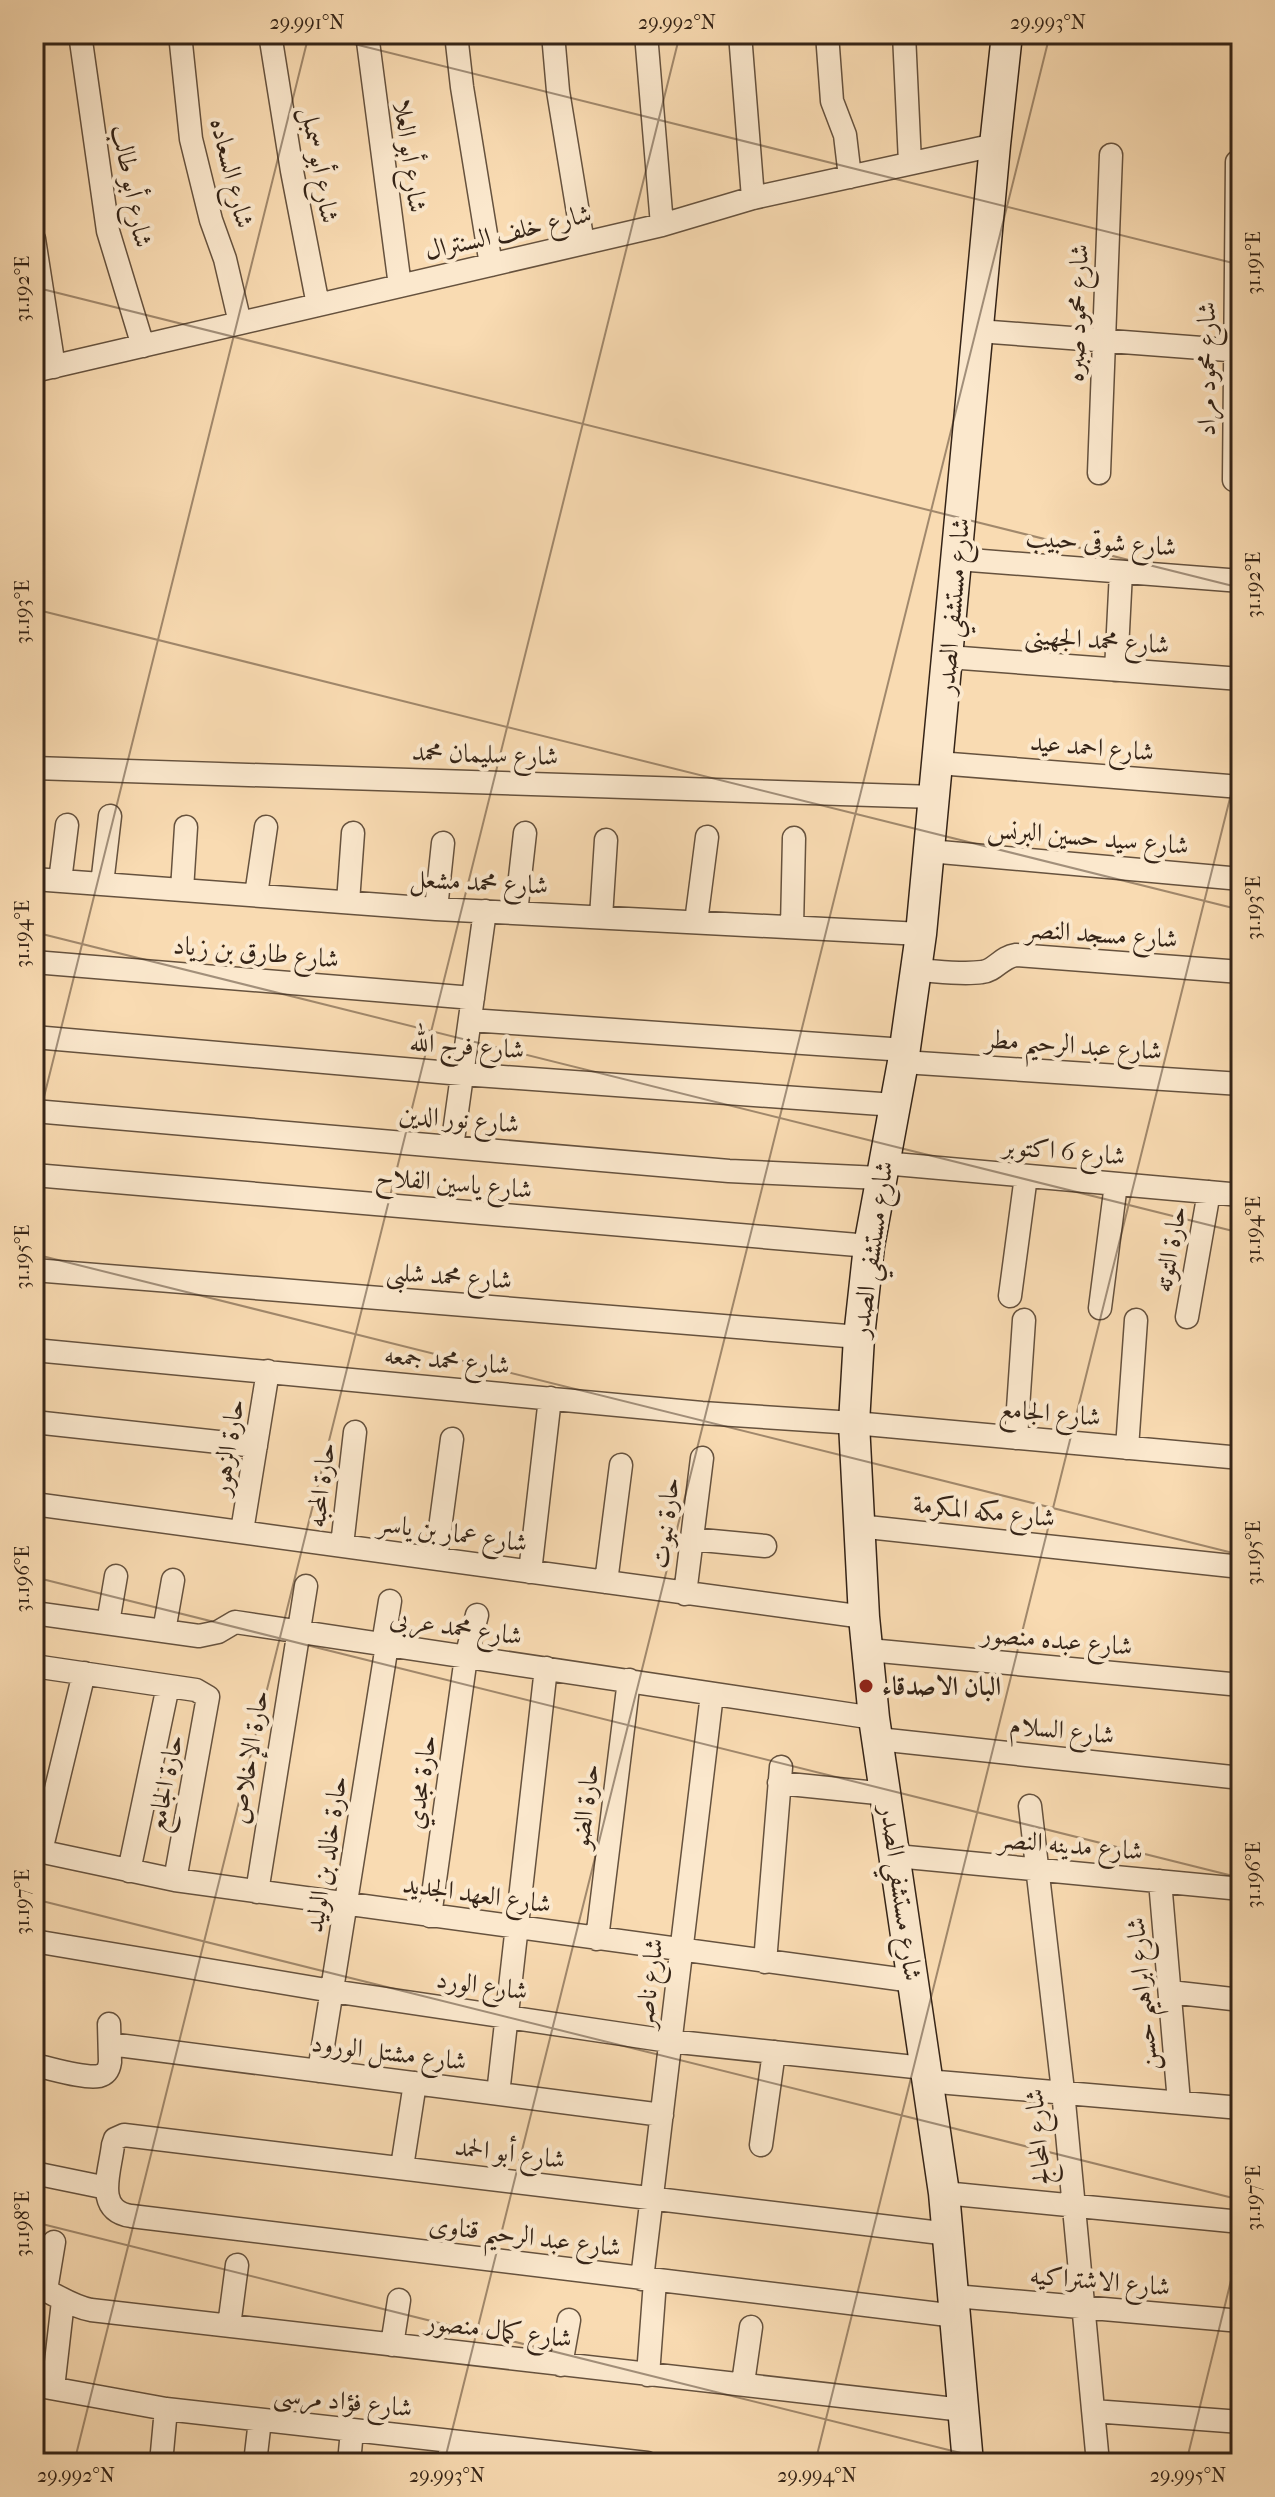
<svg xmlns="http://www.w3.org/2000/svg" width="1275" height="2497" viewBox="0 0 1275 2497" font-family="'IM FELL French Canon',Amiri,serif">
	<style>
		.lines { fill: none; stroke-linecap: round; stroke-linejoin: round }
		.street-casing { stroke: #66523e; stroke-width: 25 }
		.secondary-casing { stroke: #352417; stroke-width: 33 }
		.street { stroke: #fbe8cd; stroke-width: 22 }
		.secondary { stroke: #fbe8cd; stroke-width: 30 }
		.ticks { fill: none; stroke: #352417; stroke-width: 2; stroke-opacity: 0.45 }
		.poi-dot { fill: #8f2418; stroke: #fbe8cd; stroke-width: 3 }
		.labels { text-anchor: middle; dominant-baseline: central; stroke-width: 8; stroke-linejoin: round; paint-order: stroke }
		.street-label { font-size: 26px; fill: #352417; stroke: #fbe8cd }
		.poi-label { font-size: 26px; font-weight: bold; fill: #352417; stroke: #fbe8cd; text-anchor: start }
		.neatline { fill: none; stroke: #352417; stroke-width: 3 }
		.ticks-label { font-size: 20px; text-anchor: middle; fill: #352417 }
	</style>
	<rect width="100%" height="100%" fill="#f9dbb2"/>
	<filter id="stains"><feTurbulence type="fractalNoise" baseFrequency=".0025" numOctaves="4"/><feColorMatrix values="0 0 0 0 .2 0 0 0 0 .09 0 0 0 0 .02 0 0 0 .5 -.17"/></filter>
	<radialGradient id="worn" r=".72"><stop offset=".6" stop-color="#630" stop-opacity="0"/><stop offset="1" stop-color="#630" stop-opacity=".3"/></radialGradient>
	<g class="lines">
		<g class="street-casing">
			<path id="street" d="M80 34 108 231 143 346
				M180 34 191 139 211 220 225 259 240 323
				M270 34 292 171 318 305
				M367 34 400 286
				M456 34 462 87 491 265
				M553 34 558 91 583 243
				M646 34 662 225
				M740 34 753 198
				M827 34 832 101 845 135 850 177
				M904 34 910 163
				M34 239 54 367
				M978 331 1241 351
				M34 371 662 225 753 198 995 145
				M1099 473 1111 155
				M1234 480 1237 162
				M957 559 1241 581
				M948 657 1241 679
				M1116 670 1121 572
				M938 763 1241 787
				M34 768 935 797
				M929 851 1241 879
				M34 879 436 909 921 934
				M60 881 67 825
				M102 884 110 816
				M182 890 186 827
				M256 895 266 827
				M348 902 353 833
				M436 909 443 843
				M516 913 525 833
				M601 917 606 840
				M696 922 707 837
				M792 927 794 838
				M34 962 473 998
				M916 970C937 971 961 975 982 972 995 971 1001 957 1016 955L1241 972
				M470 1020 905 1050
				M34 1037 462 1074 895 1105
				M903 1062 1241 1084
				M34 1111 729 1171 880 1178
				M452 1147 485 911
				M883 1163 1241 1195
				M34 1175 869 1246
				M34 1270 859 1337
				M1010 1296 1026 1176
				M1100 1308 1116 1184
				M1187 1317 1209 1192
				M34 1350 702 1413 854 1423 1241 1458
				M34 1422 256 1446
				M1016 1438 1024 1320
				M1127 1448 1136 1320
				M34 1504 864 1617
				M858 1526 1241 1567
				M242 1531 268 1371
				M691 1539 765 1546
				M342 1545 355 1432
				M436 1558 452 1439
				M530 1572 550 1398
				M606 1582 621 1465
				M685 1594 702 1458
				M34 1613 199 1636 218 1632 235 1622 874 1718
				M108 1623 116 1576
				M164 1631 173 1580
				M383 1644 390 1601
				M869 1650 1241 1685
				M34 1666 196 1690 208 1697 175 1880
				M878 1739 1241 1778
				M779 1783 887 1794
				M1030 1806 1063 2091 1098 2463
				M34 1850 175 1880 913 1981
				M41 1851 84 1673
				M896 1856 1241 1889
				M129 1871 168 1686
				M1160 1881 1179 2102
				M257 1892 306 1586
				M430 1916 466 1657 477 1615
				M597 1939 629 1680
				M34 1941 332 1991 669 2041 924 2068
				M765 1962 781 1767
				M1170 1992 1241 2000
				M110 2044 662 2115
				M34 2065C50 2068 84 2079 99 2076 107 2074 109 2069 110 2062L109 2024
				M319 2071 387 1645
				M926 2081 1241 2108
				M498 2094 546 1668
				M761 2145 774 2052
				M402 2167 415 2083
				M34 2173 107 2188
				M944 2193 1241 2222
				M949 2234 124 2135 115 2139 113 2145C110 2172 94 2210 131 2216L956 2316
				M642 2279 712 1694
				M34 2286C54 2292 69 2306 91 2310L963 2410
				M46 2290 54 2242
				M954 2296 1241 2321
				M229 2326 237 2265
				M392 2345 399 2300
				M561 2365 569 2320
				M648 2375 655 2281
				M743 2383 751 2327
				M34 2385 166 2409 647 2463
				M53 2388 63 2301
				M1093 2411 1241 2422
				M161 2463 166 2409
				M255 2463 260 2420
				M349 2463 352 2430
				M449 2463 451 2441"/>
		</g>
		<g class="secondary-casing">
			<path id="secondary" d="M968 2463 944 2193 874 1718 864 1617 854 1423 859 1337 869 1246 903 1062 921 934 995 145 1007 34"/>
		</g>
		<use href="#street" class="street"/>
		<use href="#secondary" class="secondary"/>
	</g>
	<path class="ticks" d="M314 34 1241 265M34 287 1241 588M34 609 1241 910M34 932 1241 1233M34 1137 309 34M34 1254 1241 1555M34 1577 1241 1878M34 1899 1241 2200M34 2222 1001 2463M74 2463 680 34M444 2463 1050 34M815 2463 1241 754M1186 2463 1241 2240"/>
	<circle class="poi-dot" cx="866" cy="1686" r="8"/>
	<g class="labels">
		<g class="street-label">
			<text transform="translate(410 156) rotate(82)">شارع أبو العلا</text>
			<text transform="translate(320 165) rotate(80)">شارع أبو سمبل</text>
			<text transform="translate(232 173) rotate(76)">شارع السعاده</text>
			<text transform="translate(132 186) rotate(79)">شارع أبو طالب</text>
			<text transform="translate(508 232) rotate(-13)">شارع خلف السنترال</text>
			<text transform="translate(1077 313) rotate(-88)">شارع محمود صبره</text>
			<text transform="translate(1206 369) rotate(-90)">شارع محمود مراد</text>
			<text transform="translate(1101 542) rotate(4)">شارع شوقى حبيب</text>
			<text transform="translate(953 606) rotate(-85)">شارع مستشفي الصدر</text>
			<text transform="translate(1097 640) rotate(4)">شارع محمد الجهينى</text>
			<text transform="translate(1092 747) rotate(5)">شارع احمد عيد</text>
			<text transform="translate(485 754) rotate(2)">شارع سليمان محمد</text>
			<text transform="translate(1088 837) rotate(5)">شارع سيد حسين البرنس</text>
			<text transform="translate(479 882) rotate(3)">شارع محمد مشعل</text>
			<text transform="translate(1102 934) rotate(4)">شارع مسجد النصر</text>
			<text transform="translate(256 952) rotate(5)">شارع طارق بن زياد</text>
			<text transform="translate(1074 1045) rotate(4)">شارع عبد الرحيم مطر</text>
			<text transform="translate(467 1046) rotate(4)">شارع فرج الله</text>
			<text transform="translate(459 1119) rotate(5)">شارع نور الدين</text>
			<text transform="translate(1064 1151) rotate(5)">شارع 6 اكتوبر</text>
			<text transform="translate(454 1183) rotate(5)">شارع ياسين الفلاح</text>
			<text transform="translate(872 1249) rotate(-82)">شارع مستشفي الصدر</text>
			<text transform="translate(1170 1249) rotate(-80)">حارة التوته</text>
			<text transform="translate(449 1276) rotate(4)">شارع محمد شلبى</text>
			<text transform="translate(447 1360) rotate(5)">شارع محمد جمعه</text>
			<text transform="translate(1050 1413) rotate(5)">شارع الجامع</text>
			<text transform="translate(228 1447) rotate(-81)">حارة الزهور</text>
			<text transform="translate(321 1485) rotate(-83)">حارة المحبه</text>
			<text transform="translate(984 1511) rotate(6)">شارع مكه المكرمة</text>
			<text transform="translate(665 1523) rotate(-83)">حارة نبوت</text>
			<text transform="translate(453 1533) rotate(8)">شارع عمار بن ياسر</text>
			<text transform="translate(456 1627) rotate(8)">شارع محمد عربى</text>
			<text transform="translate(1057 1640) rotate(5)">شارع عبده منصور</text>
			<text transform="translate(1062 1730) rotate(6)">شارع السلام</text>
			<text transform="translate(249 1757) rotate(-81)">حارة الإخلاص</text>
			<text transform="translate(421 1782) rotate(-82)">حارة مجدي</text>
			<text transform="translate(165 1783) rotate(-79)">حارة الجامع</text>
			<text transform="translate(585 1806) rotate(-83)">حارة الضو</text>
			<text transform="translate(1071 1845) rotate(5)">شارع مدينه النصر</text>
			<text transform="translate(326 1854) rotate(-81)">حارة خالد بن الوليد</text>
			<text transform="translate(901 1893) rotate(82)">شارع مستشفي الصدر</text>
			<text transform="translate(477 1894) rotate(8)">شارع العهد الجديد</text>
			<text transform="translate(649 1983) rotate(-83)">شارع ناصر</text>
			<text transform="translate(482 1985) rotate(8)">شارع الورد</text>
			<text transform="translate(1142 1994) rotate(-95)">شارع ابراهيم حسن</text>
			<text transform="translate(389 2052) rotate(7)">شارع مشتل الورود</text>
			<text transform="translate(1038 2137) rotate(-95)">شارع المحالج</text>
			<text transform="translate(510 2153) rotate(7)">شارع أبو الحمد</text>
			<text transform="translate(525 2236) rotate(7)">شارع عبد الرحيم قناوى</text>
			<text transform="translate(1100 2281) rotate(5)">شارع الاشتراكيه</text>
			<text transform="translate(499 2330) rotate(7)">شارع كمال منصور</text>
			<text transform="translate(343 2401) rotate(6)">شارع فؤاد مرسى</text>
		</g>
		<g class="poi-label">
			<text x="882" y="1686">البان الاصدقاء</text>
		</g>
	</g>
	<rect width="1275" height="2497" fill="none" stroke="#f9dbb2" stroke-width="88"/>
	<rect x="44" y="44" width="1187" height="2409" class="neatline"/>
	<g class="ticks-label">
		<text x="307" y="29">29.991°N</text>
		<text x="677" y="29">29.992°N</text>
		<text x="1048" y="29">29.993°N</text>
		<text transform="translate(1253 263) rotate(-90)" y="7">31.191°E</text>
		<text transform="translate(22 289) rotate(-90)" y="7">31.192°E</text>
		<text transform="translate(1253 585) rotate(-90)" y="7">31.192°E</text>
		<text transform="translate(22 612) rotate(-90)" y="7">31.193°E</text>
		<text transform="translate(1253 908) rotate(-90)" y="7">31.193°E</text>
		<text transform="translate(22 934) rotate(-90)" y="7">31.194°E</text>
		<text transform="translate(1253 1230) rotate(-90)" y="7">31.194°E</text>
		<text transform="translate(22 1257) rotate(-90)" y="7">31.195°E</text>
		<text transform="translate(1253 1553) rotate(-90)" y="7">31.195°E</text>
		<text transform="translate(22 1579) rotate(-90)" y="7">31.196°E</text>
		<text transform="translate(1253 1875) rotate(-90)" y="7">31.196°E</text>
		<text transform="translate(22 1902) rotate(-90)" y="7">31.197°E</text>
		<text transform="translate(1253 2198) rotate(-90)" y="7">31.197°E</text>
		<text transform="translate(22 2224) rotate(-90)" y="7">31.198°E</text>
		<text x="76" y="2482">29.992°N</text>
		<text x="447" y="2482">29.993°N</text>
		<text x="817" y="2482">29.994°N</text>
		<text x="1188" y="2482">29.995°N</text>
	</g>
	<rect width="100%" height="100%" filter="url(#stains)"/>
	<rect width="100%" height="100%" fill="url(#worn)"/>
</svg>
